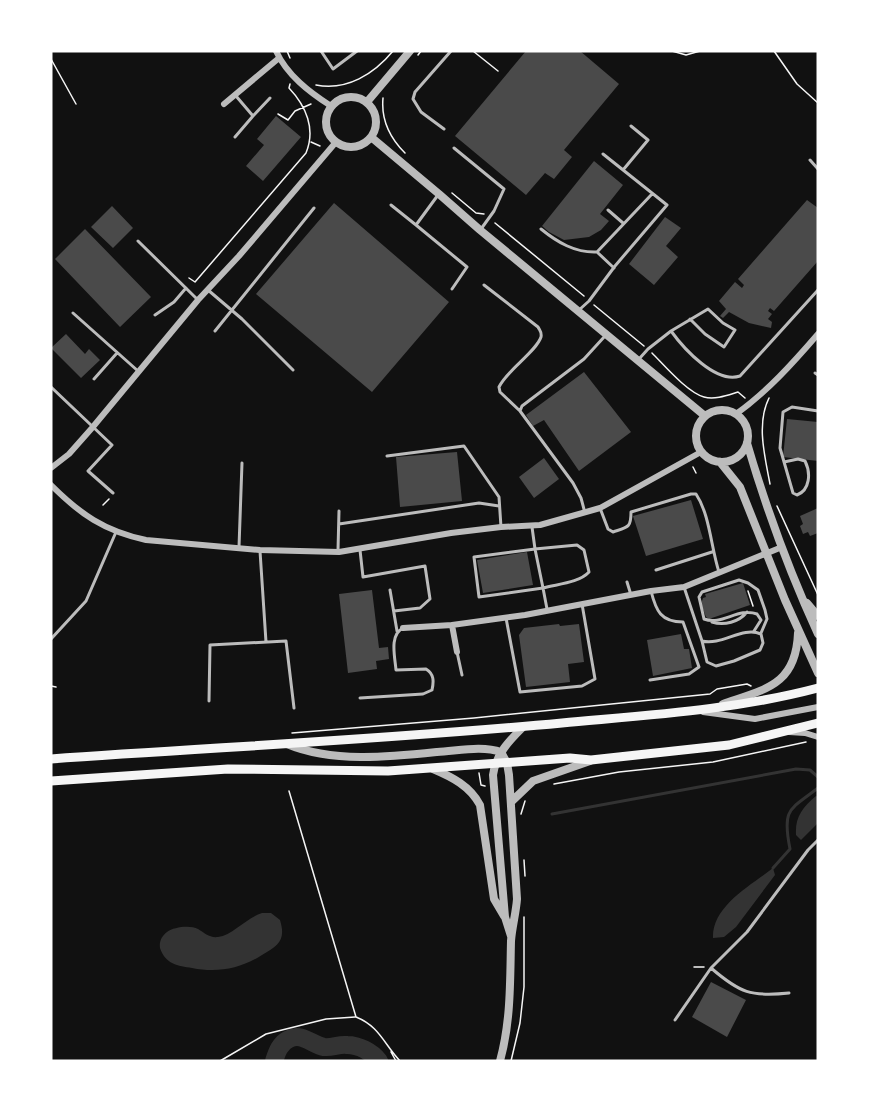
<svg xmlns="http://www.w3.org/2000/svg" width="869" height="1112" viewBox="0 0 869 1112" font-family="Arial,sans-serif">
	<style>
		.water { fill: #333 }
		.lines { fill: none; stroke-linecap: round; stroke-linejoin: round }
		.stream { stroke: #333; stroke-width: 3 }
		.river { stroke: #333; stroke-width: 18 }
		.building { fill: #4a4a4a }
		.path { stroke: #f5f5f5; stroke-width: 1.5 }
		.service { stroke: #bcbcbc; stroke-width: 3 }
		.minor { stroke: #bcbcbc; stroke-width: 6 }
		.tertiary { stroke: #bcbcbc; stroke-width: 8 }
		.trunk { stroke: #f5f5f5; stroke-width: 9 }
	</style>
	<rect width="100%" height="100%" fill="#111"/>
	<path class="water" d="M816 796 818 797V823L801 840 796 835C795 817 802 808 816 796Z
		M773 868 775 875 736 927 724 937 713 938C712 906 750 886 773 868Z
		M262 913H271L280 920C286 940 279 945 262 955 240 969 217 973 192 968 178 966 165 964 160 948 159 941 162 936 167 932 174 927 190 925 198 929 205 933 209 938 218 937 233 935 246 918 262 913Z"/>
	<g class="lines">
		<path class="stream" d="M552 814 796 769 810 770 818 777
			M773 868 790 849C782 809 789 810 818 788"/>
		<path class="river" d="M274 1061C277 1052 280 1043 289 1039 302 1032 312 1045 324 1047 332 1048 339 1044 347 1045 359 1045 372 1052 379 1061"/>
	</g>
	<path class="building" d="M526 51H580L619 84 564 150 572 157 554 179 545 173 526 195 455 136Z
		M276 116 301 137 263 181 246 166 264 145 257 139Z
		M594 161 623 185 600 214 609 221 601 230 589 237 564 240 549 232 542 226Z
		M807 200 818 208V261L774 311 770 308 768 311 772 314 768 319 772 322 771 328 749 323 729 312 723 318 720 316 726 309 719 301 735 282 742 288 744 285 738 279Z
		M334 203 449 302 372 392 256 294Z
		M112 206 133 228 113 248 91 227Z
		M665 217 681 228 666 246 678 257 654 285 629 264Z
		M85 229 151 297 120 327 55 259Z
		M66 334 85 354 89 349 100 360 81 378 51 348Z
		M584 372 631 432 579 471 544 420 533 426 526 415Z
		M787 419 818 422V461L783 457Z
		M457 452 462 501 400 507 396 457Z
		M544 458 559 479 534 498 519 477Z
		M691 500 703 539 646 556 633 516Z
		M818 508V533L810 536 808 532 803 534 800 526 803 524 800 516Z
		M527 552 533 585 483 593 477 560Z
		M743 583 750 605 709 619 706 617 701 604 703 598 706 597 705 594Z
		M372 590 379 648 388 647 389 659 376 661 377 669 348 673 339 594Z
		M559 624 560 626 579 624 584 662 568 664 570 682 526 687 519 635 524 628Z
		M681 634 684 649H689L692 668 653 676 647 640Z
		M711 982 746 1000 727 1037 692 1017Z"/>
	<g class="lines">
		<path class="path" d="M287 51 290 58
			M473 51 498 71
			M672 51 686 55 700 51
			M774 51 797 84 818 103
			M418 55 421 51
			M51 59 76 104
			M316 85C347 91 374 74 393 51
			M383 98C381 119 390 138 405 153
			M278 114 288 120 295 111 311 104
			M311 142 320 146
			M452 193 476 213 484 214
			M495 223 584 296
			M189 278 195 282 306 153C316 129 306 106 289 88L290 84
			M594 305 644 346
			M652 353C665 366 687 392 704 397 715 400 728 395 738 392L745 398
			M769 398C756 424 765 457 770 484
			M693 467 696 473
			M103 505 109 499
			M777 506 818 595
			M748 591 753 606
			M51 686 56 687
			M292 733 474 718 710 694 717 689 747 684 751 686
			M479 773 481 785 485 786
			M554 784 619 772 713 762 806 742
			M289 791 356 1017C379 1026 384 1044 400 1061
			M521 814 525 801
			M524 860 525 876
			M694 967H704
			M391 1052 396 1061
			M220 1061 266 1034 326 1019 355 1017
			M511 1061 520 1023 524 987V917"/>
		<path class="service" d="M321 51 333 69 357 51
			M236 96 253 116 270 98
			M444 129 421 112 413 99 415 92 451 51
			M235 137 253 116
			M454 148 504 189 494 211 481 229
			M810 160 818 169
			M623 170 648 140 631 126
			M391 205 416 225 438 195
			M608 210 623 223
			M416 225 467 267 452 289
			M541 229C557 242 575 253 597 252
			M138 241 198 300
			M614 268 597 252 652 194
			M484 285 538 327C540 331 542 332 541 337 536 352 507 370 499 387L500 392 520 411
			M208 290 242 319 293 370
			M579 310 589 301 615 266 667 205 603 154
			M73 313 138 371
			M155 315 174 302 186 288
			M215 331 314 208
			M671 331 708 309 723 323 735 330 724 347 705 334 690 319
			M639 359 648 349 671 331C684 349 716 384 740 376L818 290
			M815 373 818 375
			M94 379 117 353
			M51 387 112 445 88 471 113 493
			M387 456 464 446 499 497 501 527
			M784 462 798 459 805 461C811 473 810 490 797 495L793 493 780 448 783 412 792 407 818 411
			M600 508 608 529 613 532C628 527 631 528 631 512L691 494H696C710 515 711 548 719 572
			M585 513 581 498 573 483 520 411 522 406 584 359 605 336
			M339 524 479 503 499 506
			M532 527 535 549 577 545 584 550 589 572C579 583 557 584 543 588L547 609
			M239 547 242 463
			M535 549 543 588 479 597 474 557Z
			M338 550 339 511
			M360 550 363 577 425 566 430 599 420 608 394 611
			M260 551 266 642
			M656 570 712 552
			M627 582 631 595
			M684 587 702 641 707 662 716 666 734 661 760 650 763 643 761 634C742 626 722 646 702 641
			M390 590 397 631
			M506 618 520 692 582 686 595 679 582 604
			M712 622C724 626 739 622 747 612
			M754 631 761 620 757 614C738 607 722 626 704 619L699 597 702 592 739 580 748 583 758 590 765 610 767 619 761 633
			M51 639 86 601 116 532
			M457 652 462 675
			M650 680 689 674 699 667 683 622C661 622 656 611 651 591
			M360 698 423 694 432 690C434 681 434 674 426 669L396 670C395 657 389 635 403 628
			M209 701 210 645 286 641 294 708
			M711 968C740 993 751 997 789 993
			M675 1020 711 968 747 932 808 850 818 840"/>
		<path class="minor" d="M276 51C287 75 309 92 331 106
			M224 104 279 58
			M736 414C767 392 793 363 818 334
			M51 468 69 454 92 428 198 300 239 256 336 142
			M51 485C80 514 104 531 146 540L260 550 339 552 451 533 501 527 540 525 600 508 701 452
			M452 625 457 652
			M403 628 452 625 525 615 651 591 684 587 782 547
			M703 712 755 719 818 707
			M789 732 805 733 818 737"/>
		<path class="tertiary" d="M326 122a25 25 0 1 1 50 0a25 25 0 1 1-50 0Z
			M367 102 410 51
			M371 137 439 194 480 230 705 416
			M696 436a26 26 0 1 1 52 0a26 26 0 1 1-52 0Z
			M747 443C766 508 790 573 818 634
			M720 462 740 487 785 600 818 673
			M807 603 818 616
			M723 704C766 689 796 685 798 633
			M287 744C332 763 389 757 437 752 457 751 482 745 501 752L507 763 509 775 517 899C516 913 512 927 511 941 510 982 511 1021 500 1061
			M433 769C452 777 470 786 480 805L494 899 504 916
			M511 802 533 781 590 761
			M511 936 505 917 493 775C496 754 509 741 523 727"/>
		<path class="trunk" d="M51 759C221 747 392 739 562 723 648 715 735 710 818 688
			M51 781 228 769 388 771 570 758 591 760 729 745 818 723"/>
	</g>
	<rect width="869" height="1112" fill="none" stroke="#ffffff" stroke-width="105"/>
</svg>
